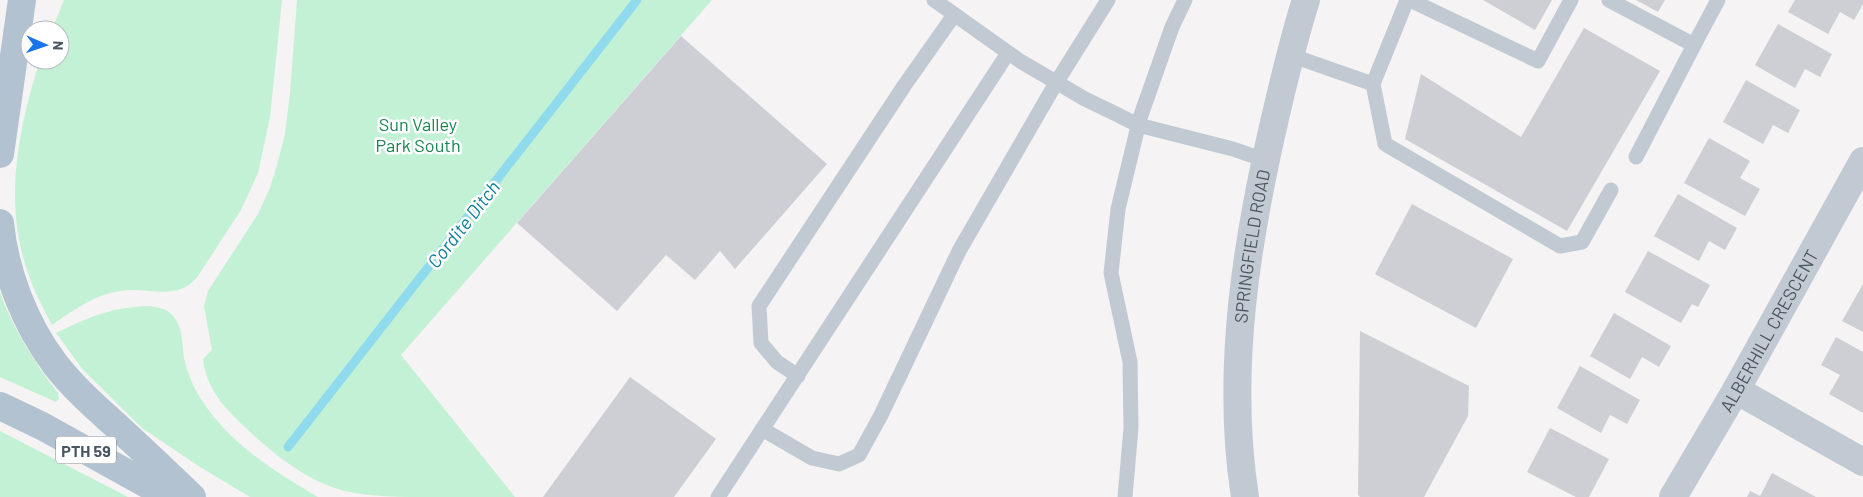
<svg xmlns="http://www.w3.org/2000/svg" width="1863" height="497" viewBox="0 0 1863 497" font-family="Barlow,sans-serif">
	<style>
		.green { fill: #c3f1d5 }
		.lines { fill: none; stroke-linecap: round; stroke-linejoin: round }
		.stream { stroke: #90daee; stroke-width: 9 }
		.building { fill: #cdcfd5 }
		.lane { stroke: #c1cad2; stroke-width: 15 }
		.street { stroke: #c1cad2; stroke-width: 28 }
		.primary { stroke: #b3c2d1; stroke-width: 28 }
		.labels { text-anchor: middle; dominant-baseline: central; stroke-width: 5; stroke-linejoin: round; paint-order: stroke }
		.shield { fill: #fff; stroke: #808990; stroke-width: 1 }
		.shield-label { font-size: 16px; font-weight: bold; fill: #4a5661 }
		.park-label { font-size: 18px; fill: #17864f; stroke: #fff }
		.street-label { font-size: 18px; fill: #4a5661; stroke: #fff }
		.water-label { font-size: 19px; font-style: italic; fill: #0c7c9b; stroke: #fff }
	</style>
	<rect width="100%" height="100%" fill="#f5f3f3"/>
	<path class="green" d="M64 0H282L270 117 258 173 241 210 198 276C176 303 150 286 120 291 94 295 72 311 52 325 43 308 34 291 28 273 3 202 18 129 40 60H60V30H52Z
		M297 0H712L401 355 515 497C486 497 457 497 428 497 400 497 372 497 345 491 308 482 273 454 246 428 225 409 206 388 203 359L212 350 204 306 208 291 258 214 270 188 277 165 285 134 290 93Z
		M0 292C12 328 35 363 58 393L59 399 56 402 0 377Z
		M151 306C157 308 165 308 169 312 183 323 182 342 184 358 186 368 190 378 194 387 220 437 270 469 318 497H250L200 467 142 428 83 370 56 333C91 316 112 307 151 306Z
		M0 431 128 497H0Z"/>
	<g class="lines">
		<path class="stream" d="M288 447 637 0"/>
	</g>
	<path class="building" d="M1483 0H1552L1535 30Z
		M1636 0H1665L1658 12Z
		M1795 0H1863V4L1854 20 1840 12 1828 34 1788 12Z
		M1778 24 1832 54 1820 77 1805 69 1795 88 1755 65Z
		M1584 28 1660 71 1567 231 1405 139 1421 74 1521 137Z
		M681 36 827 164 735 269 720 251 695 280 666 255 617 311 517 223Z
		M1746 80 1800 110 1788 133 1773 125 1763 144 1723 122Z
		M1709 138 1750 161 1740 178 1760 189 1745 216 1684 183Z
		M1678 194 1737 228 1725 250 1709 241 1699 261 1654 236Z
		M1412 204 1513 259 1476 328 1375 274Z
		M1648 251 1710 285 1698 307 1692 304 1681 323 1625 292Z
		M1863 284V332L1842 321Z
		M1614 313 1671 346 1659 367 1642 357 1630 379 1590 356Z
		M1360 331 1469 386 1468 416 1424 497H1360L1358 495Z
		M1836 337 1863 352V413L1829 394 1840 375 1821 365Z
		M1580 366 1640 400 1627 424 1610 415 1601 433 1557 408Z
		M630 377 716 439 674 497H543Z
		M1550 428 1609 459 1589 497H1576L1527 472Z
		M1772 473 1816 497H1747L1750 491 1760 496Z"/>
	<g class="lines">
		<path class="lane" d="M934 0 1020 61 1085 99 1114 113 1138 125 1233 149 1265 160
			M1410 0 1538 61 1571 0
			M1609 0 1694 45 1718 0
			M1290 55 1373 84 1407 0
			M1373 84 1385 144 1560 246 1582 242 1611 190
			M1636 157 1694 45
			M798 376 777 362 761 343 759 306 904 86 954 15
			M762 429 812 458 839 464 859 455 881 415 959 251 1056 83 1108 0
			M718 497 1008 53
			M1125 497 1131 428 1130 362 1111 273 1118 209 1140 118 1172 27 1185 0"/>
		<g class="street">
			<path d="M1736 390 1863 462"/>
			<path id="s1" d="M1245 497C1225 370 1247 238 1276 114 1285 76 1294 37 1306 0"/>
			<path id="s2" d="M1673 497 1736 390 1863 161"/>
		</g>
		<path class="primary" d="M0 154 22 0
			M0 223C5 273 25 324 55 364 75 390 99 410 123 432 146 453 169 475 192 497
			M0 406 42 426 170 497"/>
	</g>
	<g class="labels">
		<rect class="shield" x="56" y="436.5" width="60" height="27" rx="4"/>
		<g class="shield-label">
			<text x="86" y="450">PTH 59</text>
		</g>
		<g class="park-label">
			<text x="418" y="124">Sun Valley<tspan x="418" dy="21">Park South</tspan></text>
		</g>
		<g class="street-label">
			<text stroke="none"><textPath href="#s1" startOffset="252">SPRINGFIELD ROAD</textPath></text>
			<text stroke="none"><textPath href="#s2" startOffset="192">ALBERHILL CRESCENT</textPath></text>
		</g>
		<g class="water-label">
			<text transform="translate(463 224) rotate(-52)">Cordite Ditch</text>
		</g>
	</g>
	<g transform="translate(45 45) rotate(92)"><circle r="24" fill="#ffffff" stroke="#b7bbc0"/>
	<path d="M0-4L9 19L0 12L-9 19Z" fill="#1a73e8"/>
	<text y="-8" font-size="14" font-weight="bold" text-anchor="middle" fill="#4a5661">N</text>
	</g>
</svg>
